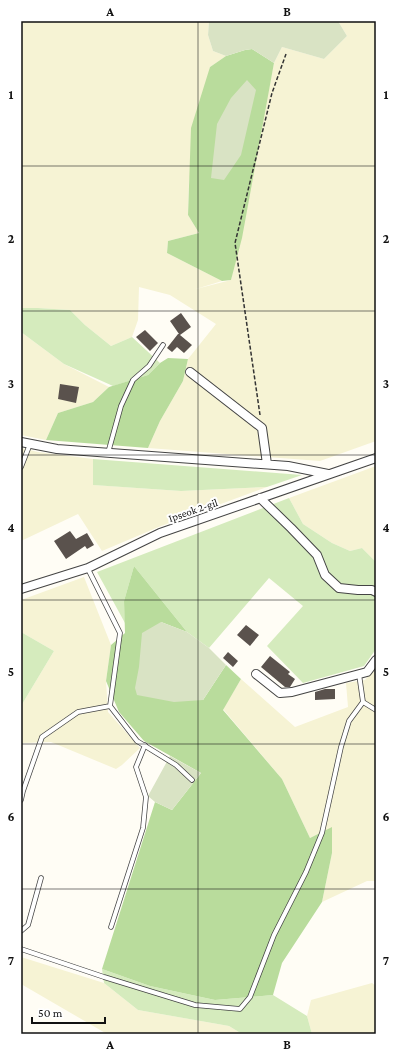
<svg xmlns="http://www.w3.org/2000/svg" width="397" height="1055" viewBox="0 0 397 1055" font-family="'Crimson Pro',serif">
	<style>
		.farmland { fill: #f6f3d4 }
		.green { fill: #d5ebbd }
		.forest { fill: #b9dc9c }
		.cemetery { fill: #d9e3c4 }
		.building { fill: #5a524d }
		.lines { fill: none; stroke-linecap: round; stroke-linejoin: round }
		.lane-casing { stroke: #444; stroke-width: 5.5 }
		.street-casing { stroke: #444; stroke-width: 10 }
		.path { stroke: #333; stroke-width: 1.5; stroke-dasharray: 4 2; stroke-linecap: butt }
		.lane { stroke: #fff; stroke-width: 4 }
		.street { stroke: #fff; stroke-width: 8 }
		.grid { fill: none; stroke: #111; stroke-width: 1; stroke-opacity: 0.55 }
		.labels { text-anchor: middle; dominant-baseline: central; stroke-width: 4; stroke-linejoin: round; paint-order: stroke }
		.street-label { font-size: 11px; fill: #111; stroke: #fff }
		.neatline { fill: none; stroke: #111; stroke-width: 1.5 }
		.grid-label { font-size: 13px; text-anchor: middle; font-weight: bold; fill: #111 }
	</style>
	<rect width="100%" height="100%" fill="#fffdf5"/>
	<path class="farmland" d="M21 21H209L208 35 213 51 226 56 210 67 189 182 188 215 199 233 168 241 167 253 222 281 196 289 231 280 274 63 282 47 324 59 347 36 338 21H376V441L320 461 148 448 160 421 183 381 188 359 216 324 170 295 139 287 138 320 132 337 111 346 85 325 70 310 38 308H21Z
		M21 332 64 364 109 387 93 402 58 413 46 440 21 435Z
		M21 448 38 452 93 459 94 485 181 491 267 487 161 526 102 551 78 514 21 541Z
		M376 466V562L362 548 350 551 332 543 303 524 289 498Z
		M84 577 111 645 106 681 108 712 140 748 122 765 116 769 51 742 23 743 21 753V706L54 651 21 632V600Z
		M376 666V881H367L322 902 332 853V828L310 838 282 779 223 709 241 679 295 727 348 707 346 683 365 680Z
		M21 957 104 983 138 1010 229 1026 242 1034H107L21 984Z
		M372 983 376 986V1034H312L307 1016 311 1000Z"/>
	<path class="green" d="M21 308H38L70 310 85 325 111 346 132 337 160 363 148 375 113 386 64 364 21 332Z
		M93 459 302 475 267 487 181 491 93 485Z
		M289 498 303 524 332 543 350 551 362 548 376 562V649L364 666 303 683 267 646 303 606 269 578 209 648 187 632 134 566 124 601 125 623 97 572Z
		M21 632 54 651 21 706Z
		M102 969 150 986 215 1000 273 995 307 1016 312 1034H242L229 1026 138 1010 104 983Z"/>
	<path class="forest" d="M252 49 274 63 242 238 231 280 222 281 167 253 168 241 199 233 188 215 191 128 210 67 226 56 245 50Z
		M168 358 188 359 183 381 160 421 148 448 46 440 58 413 93 402 109 387 148 375 160 363Z
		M134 566 187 632 161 622 203 700 226 665 241 679 223 710 282 779 310 838 332 827V853L322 902 282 963 273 995 215 1000 150 986 102 969 155 802 172 810 201 773 144 741 119 712 106 681 111 645 125 633 124 601Z"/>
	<path class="cemetery" d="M209 21H338L347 36 324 59 282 47 274 63 252 49 245 50 226 56 213 51 208 35Z
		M247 80 256 90 241 155 224 180 211 178 217 124 231 98Z
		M161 622 187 632 209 648 226 665 203 700 174 702 137 695 135 688 139 667 142 633Z
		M170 756 201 773 172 810 155 802 148 796Z"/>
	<path class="building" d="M181 313 191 327 180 335 192 345 184 353 177 347 172 352 167 348 178 334H179L170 321Z
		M145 330 158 343 150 351 136 337Z
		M60 384 79 387 76 403 58 399Z
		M70 531 76 539 87 533 94 545 87 549 85 546 66 559 54 541Z
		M246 625 259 635 250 646 237 635Z
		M228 652 238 661 233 667 223 658Z
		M270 656 290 672 288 674 295 679 290 687H285L261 667Z
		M325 689H335V699L315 700V692Z"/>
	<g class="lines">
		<g class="lane-casing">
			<path id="lane" d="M108 453 121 406 133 380 149 366 163 345
				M21 467 30 444
				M88 569 120 633 110 706 137 741 176 765 192 780
				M359 674 363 702 376 710
				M21 800 23 791 42 737 78 712 110 706
				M111 927 143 828 146 797 136 767 145 745
				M21 931 28 925 41 878
				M21 949 104 977 195 1005 240 1009 250 997 274 935 306 872 322 833 341 747 349 721 363 702"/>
		</g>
		<g class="street-casing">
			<path id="street" d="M190 372 262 428 267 464
				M21 442 57 449 288 466 328 474
				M260 498 291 528 317 555 325 575 339 588 358 590H372L376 592
				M21 589 88 568 160 533 376 458
				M256 674 280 693 292 692 367 672 376 660"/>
		</g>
		<path class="path" d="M260 415 235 243 272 93 286 54"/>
		<use href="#lane" class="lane"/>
		<use href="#street" class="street"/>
	</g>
	<path class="grid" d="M198 21V1034M21 166H376M21 311H376M21 455H376M21 600H376M21 744H376M21 889H376"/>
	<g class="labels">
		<g class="street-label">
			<text transform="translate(193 510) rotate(-19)">Ipseok 2-gil</text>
		</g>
	</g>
	<rect width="397" height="1055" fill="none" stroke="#ffffff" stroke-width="44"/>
	<path d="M32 1017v6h73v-6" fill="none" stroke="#111111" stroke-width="2"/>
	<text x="38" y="1017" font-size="12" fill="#111111" stroke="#ffffff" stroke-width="3" paint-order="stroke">50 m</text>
	<rect x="22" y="22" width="353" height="1011" class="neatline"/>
	<g class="grid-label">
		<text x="110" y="16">A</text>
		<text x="287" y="16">B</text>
		<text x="11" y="99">1</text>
		<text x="386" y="99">1</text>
		<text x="11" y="243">2</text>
		<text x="386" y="243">2</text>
		<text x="11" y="388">3</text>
		<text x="386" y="388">3</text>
		<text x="11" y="532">4</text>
		<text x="386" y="532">4</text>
		<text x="11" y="676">5</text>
		<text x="386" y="676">5</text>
		<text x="11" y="821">6</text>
		<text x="386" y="821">6</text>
		<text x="11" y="965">7</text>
		<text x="386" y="965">7</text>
		<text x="110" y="1049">A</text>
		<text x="287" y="1049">B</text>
	</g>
</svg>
